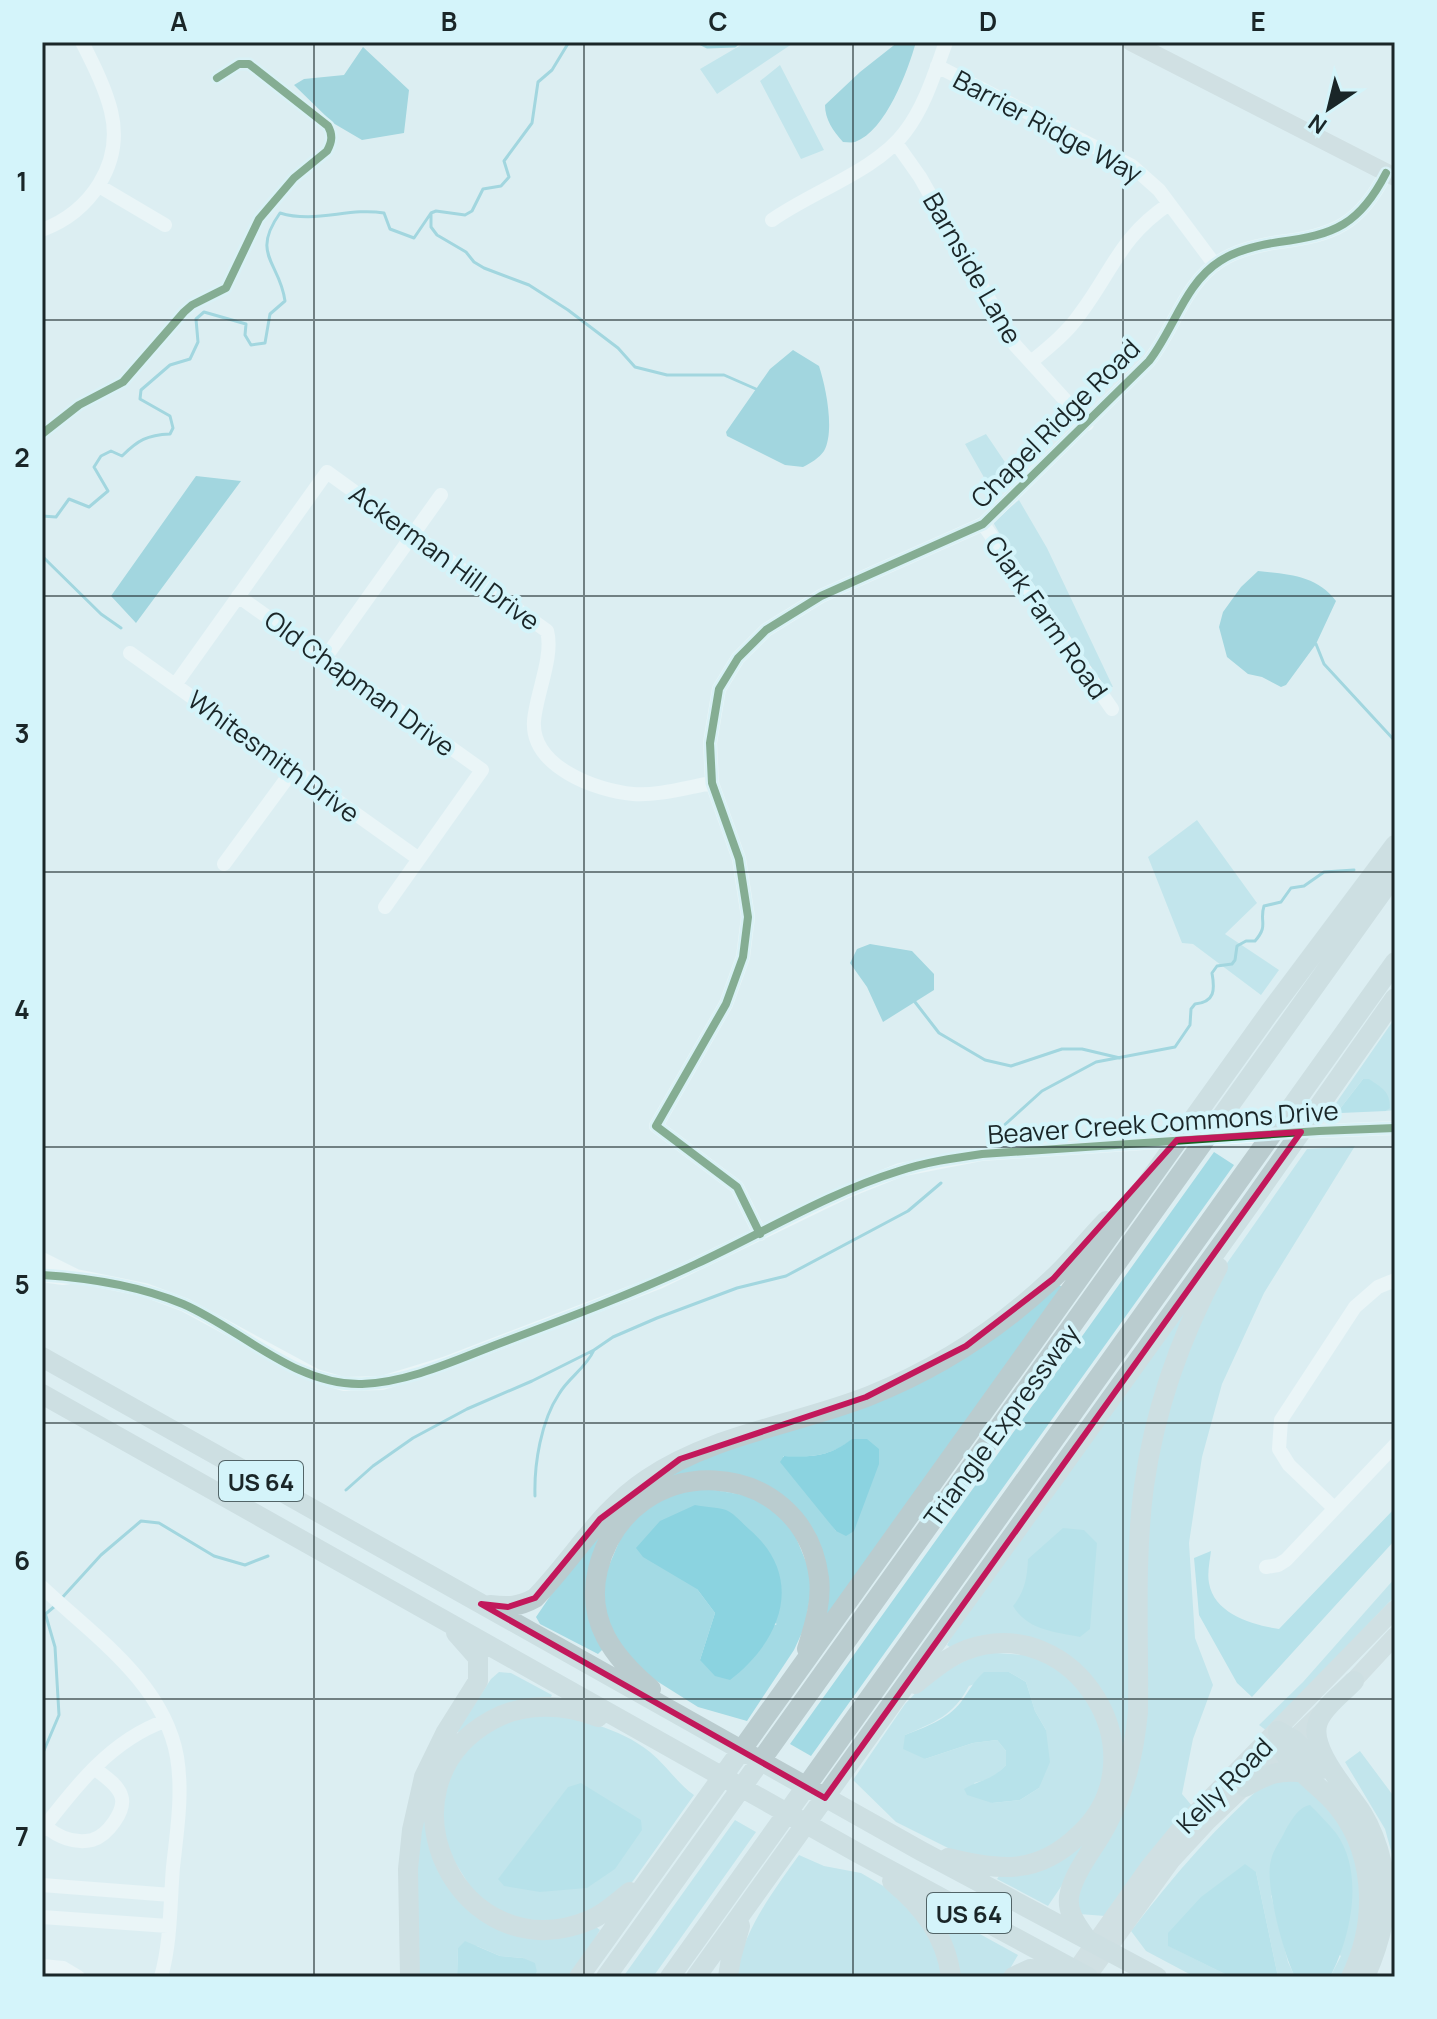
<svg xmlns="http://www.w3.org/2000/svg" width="1437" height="2019" viewBox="0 0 1437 2019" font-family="Manrope,sans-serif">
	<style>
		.green { fill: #a3dae4; fill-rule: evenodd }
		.forest { fill: #8bd3e0 }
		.water { fill: #5bb9c8 }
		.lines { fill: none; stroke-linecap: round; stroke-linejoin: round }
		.stream { stroke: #5bb9c8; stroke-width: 3 }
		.minor { stroke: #fafcfd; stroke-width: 14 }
		.major { stroke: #c1ced0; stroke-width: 18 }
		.highway { stroke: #bacccf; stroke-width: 20 }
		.cycleway-casing { stroke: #d4f4fa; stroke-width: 13 }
		.cycleway { stroke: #1b5e20; stroke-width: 8 }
		.marked { fill: none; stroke: #c2185b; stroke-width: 6; stroke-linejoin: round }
		.grid { fill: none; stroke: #1a2628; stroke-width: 2; stroke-opacity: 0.55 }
		.labels { text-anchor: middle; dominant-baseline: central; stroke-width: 8; stroke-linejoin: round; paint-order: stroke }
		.shield { fill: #d4f4fa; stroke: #526467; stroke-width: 2 }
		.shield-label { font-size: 24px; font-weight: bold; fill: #1a2628 }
		.street-label { font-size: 26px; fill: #1a2628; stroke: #d4f4fa }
		.neatline { fill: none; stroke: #1a2628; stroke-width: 3 }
		.grid-label { font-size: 26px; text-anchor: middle; font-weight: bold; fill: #1a2628 }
	</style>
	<rect width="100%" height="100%" fill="#dceef2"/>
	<path class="green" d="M740 42H795L717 94 700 69 741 45Z
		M780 65 824 150 801 159 760 81Z
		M986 434 1009 468 990 488 965 444Z
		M1019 500 1047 548 1113 687 1103 686 1010 552 993 522Z
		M1197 820 1257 903 1225 934 1279 970 1261 995 1193 944 1182 943 1148 857Z
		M1395 1018V1110L1386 1111 1390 1107 1363 1079 1339 1110 1334 1106Z
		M1355 1146 1264 1293 1222 1384 1202 1457 1189 1543 1195 1638 1213 1685 1193 1739 1182 1794 1193 1807 1105 1916 1079 1914 1076 1905 1083 1877 1115 1823 1145 1611 1150 1490 1179 1369 1225 1266 1307 1149Z
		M1214 1152 1234 1165 811 1756 790 1744Z
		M1056 1283 1062 1287 826 1622 824 1601 782 1501 664 1482 674 1469 850 1408ZM853 1439 836 1531 783 1456C813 1457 828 1457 853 1439Z
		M1191 1296 1162 1382 1132 1704 1120 1760V1744L1054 1650 952 1649 947 1645 967 1609Z
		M689 1486 756 1497 791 1525 813 1579 805 1626 794 1650 747 1721 698 1707 644 1673 609 1636 600 1587 629 1518ZM697 1589 777 1624 700 1660 715 1613Z
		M606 1529 602 1650 598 1654 540 1624 536 1617 580 1552Z
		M1395 1578V1596L1267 1731 1259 1725 1303 1682Z
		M982 1652 1037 1656 1082 1687 1107 1736 1103 1792 1074 1835 1024 1862 964 1856 896 1822 853 1780 905 1704 928 1680ZM1009 1672 1026 1682 1035 1711 1046 1730 1039 1788 1020 1800 992 1803 974 1783 993 1778 1006 1765V1751L997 1740 973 1743 925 1759 905 1735C935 1722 953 1716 969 1686Z
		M499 1672 511 1673 552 1695 550 1699 462 1734 457 1731 491 1679Z
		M540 1711C577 1719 619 1727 650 1752 666 1765 677 1783 694 1795L633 1881 611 1902 586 1917 529 1924 481 1904 441 1840 442 1791 465 1747 513 1716Z
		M1360 1751 1395 1798V1865L1385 1829 1345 1762Z
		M1271 1778 1304 1782 1343 1827 1359 1865 1361 1928 1344 1977H1330L1341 1956 1271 1895 1288 1962 1295 1977H1278L1256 1872 1169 1946 1231 1977H1195L1146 1951 1131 1931C1174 1875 1218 1824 1271 1778Z
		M422 1814 427 1815 443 1878 548 1937 576 1934 596 1927 600 1930 573 1977H534L537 1972 523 1958 500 1956 477 1946 458 1948 457 1977H415L414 1874Z
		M735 1820 756 1832 653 1977H623Z
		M1097 1833 1048 1906 997 1879 999 1876Z
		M799 1855 824 1866 861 1873 897 1894 918 1912 947 1977H734C747 1926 769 1897 799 1855Z
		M948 1921 978 1933 1018 1955 1005 1977H958L949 1935 944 1925Z"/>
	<path class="forest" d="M1363 1079H1369C1382 1088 1390 1091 1390 1108L1386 1111 1341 1113 1339 1110Z
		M852 1439H867L879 1449V1464L854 1531 846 1536 836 1531 780 1462 784 1456C813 1457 828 1457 852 1439Z
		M695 1505C705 1507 717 1507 726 1510 734 1513 743 1524 750 1530 805 1578 782 1640 730 1680L715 1676 700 1660 715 1613 697 1589 643 1557 636 1548 660 1521Z
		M1395 1508V1540L1252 1697 1237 1683 1199 1615 1194 1558 1211 1551C1210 1560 1207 1573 1209 1583 1214 1614 1253 1625 1279 1629Z
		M1063 1528 1084 1530 1097 1543 1090 1629 1080 1637C1054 1632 1027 1630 1013 1606 1025 1591 1027 1578 1028 1559Z
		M984 1672H1009L1026 1682 1035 1711 1046 1730 1050 1762 1039 1788 1020 1800 992 1803 967 1795 964 1789C981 1779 991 1781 1006 1765V1751L997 1740 973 1743 925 1759 903 1749 905 1735C925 1727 947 1720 961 1702 969 1691 973 1682 984 1672Z
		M581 1783 641 1820 642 1830 615 1869 587 1888 540 1892 504 1886 498 1879 568 1787Z
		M1310 1805C1319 1814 1328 1823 1336 1833 1365 1873 1351 1937 1330 1977H1295C1284 1955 1264 1883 1271 1860 1273 1850 1281 1840 1285 1831 1291 1821 1298 1807 1310 1805Z
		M1245 1864 1256 1872 1278 1977H1231L1168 1946V1933L1201 1897Z
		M465 1941 500 1956 523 1958 535 1963 537 1972 534 1977H457L458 1948Z"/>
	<path class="water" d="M898 42H916C908 70 886 131 855 142 851 143 847 142 843 142 833 131 825 119 825 105L860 72Z
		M363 47 409 90 404 133 362 140 333 123 294 85 304 79 344 75Z
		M793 350 819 366C826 387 835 432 824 451 819 458 811 463 803 467L785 465 727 436 726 432 770 369Z
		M196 476 241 481 136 623 111 596Z
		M1258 571C1287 574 1317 575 1336 601L1316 644 1286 685 1281 687 1262 677 1248 674 1227 657 1219 627 1223 612 1241 587Z
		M870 944 912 951 934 974V990L883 1022 867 987 850 963 857 949Z"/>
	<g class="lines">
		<path class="stream" d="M697 42 707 47 735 46 739 42
			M431 214V227L437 235 466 252 474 262 484 268 529 285 568 310 618 348 635 367 667 375H724L756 389
			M42 516 56 517 69 499 89 507 108 491 94 467 101 456 111 451 122 456C138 440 147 435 170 434L173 428 170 416 140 399 141 390 170 365 190 359 198 342 196 319 204 312 246 324 245 335 251 345 265 343 270 314 285 301C280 262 250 255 280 213 316 224 348 207 384 213L390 229 414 238 431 213 436 211 465 215 472 211 483 189 501 186 509 177 504 161 532 123 538 82 552 70 569 42
			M42 556 101 614 121 628
			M1316 644 1324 664 1395 741
			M915 1002 939 1033 985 1060 1011 1066 1062 1049H1082L1120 1058
			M1000 1129 1042 1091 1096 1062 1175 1047 1190 1025 1191 1009 1195 1004C1215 1002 1215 990 1212 973L1217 966 1232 964 1235 960 1237 946 1246 941H1255C1269 925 1259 922 1264 906L1281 902 1291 888 1304 886 1324 872 1354 870
			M346 1490 373 1466 413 1438 467 1409 532 1381 594 1350 613 1337 657 1318 737 1288 786 1276 908 1211 941 1183
			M535 1496C534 1464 541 1421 559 1394 568 1378 586 1368 594 1350
			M60 1600 101 1555 141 1521 159 1523 214 1556 245 1565 268 1556
			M42 1617 55 1606
			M42 1755 59 1715 55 1647 46 1616"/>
		<path class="minor" d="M937 66 1132 166 1159 190 1215 265
			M896 143 920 177 1015 345 1087 424
			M99 186 165 225
			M772 220C811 192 877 170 905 132 925 106 935 72 946 42
			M42 230C90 212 124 164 111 111 105 87 93 64 82 42
			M1031 362C1048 348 1067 333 1080 314 1113 270 1120 237 1169 204
			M983 524 1112 709
			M238 596 482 770 385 907
			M130 653 419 859
			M325 658 441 495
			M175 685 327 472 547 631C554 656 536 694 534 721 531 767 597 791 633 794 658 796 688 787 712 783
			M224 864 293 770
			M1297 1132 1395 1128
			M760 1234 737 1187 656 1126 726 1004 743 957 748 917 739 859 712 783 710 743 719 689 738 658 766 630 821 596 983 524 1149 361C1174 329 1185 283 1220 261 1237 250 1259 245 1279 242 1335 235 1360 224 1386 173
			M42 1259 76 1276
			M42 1275 63 1278 76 1276 145 1290 185 1305 316 1376 344 1384 382 1383 444 1364 659 1282 845 1192 900 1170 982 1154 1276 1134
			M1334 1508 1289 1465 1279 1449 1281 1420 1355 1307 1378 1287 1395 1280
			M1266 1567 1278 1565 1286 1560 1395 1445
			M42 1587C93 1635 164 1683 177 1757 183 1793 177 1831 173 1867 170 1904 171 1942 161 1977
			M45 1826C58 1837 75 1844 92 1840 107 1836 127 1810 121 1795 117 1784 104 1776 94 1768
			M42 1830C75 1787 111 1740 165 1721
			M42 1885 171 1895
			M42 1917 168 1926
			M42 1966 63 1968 78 1977"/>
		<path class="major" d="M1131 42 1395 177
			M1345 1690 1395 1636
			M1071 1977 1149 1867 1181 1828 1395 1609
			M1087 1977 1171 1861 1208 1821 1323 1711"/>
		<path class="highway" d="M42 1357 921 1851 1157 1977
			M42 1394 858 1853 1088 1977
			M490 1605C508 1607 519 1607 535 1598 574 1558 600 1510 647 1479 714 1434 795 1425 869 1396 937 1369 999 1329 1052 1279 1072 1261 1088 1239 1106 1221
			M1354 1681C1344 1692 1323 1707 1318 1722 1308 1748 1348 1791 1362 1813 1371 1828 1378 1846 1382 1864 1391 1904 1381 1940 1365 1977
			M915 1684C931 1671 946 1658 966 1650 1075 1610 1165 1756 1079 1835 1038 1875 1000 1871 948 1858
			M651 1689C614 1658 585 1621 598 1569 630 1445 803 1454 819 1578 822 1602 814 1626 807 1649
			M598 1717C564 1704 525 1702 492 1720 370 1787 459 1975 590 1920 605 1914 617 1902 630 1892
			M1278 1731C1279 1737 1280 1744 1282 1749 1287 1761 1319 1787 1330 1798 1376 1846 1379 1919 1351 1977
			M1278 1731 1294 1740 1323 1769
			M1245 1787C1267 1774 1280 1769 1306 1773
			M892 1881C923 1907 946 1936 951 1977
			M1086 1938C1076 1924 1065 1910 1070 1892 1076 1869 1095 1847 1106 1826 1126 1789 1134 1752 1138 1712 1139 1637 1134 1560 1144 1486 1155 1409 1181 1335 1218 1267
			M410 1977 408 1869 412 1830 424 1777 446 1732 478 1681V1658L456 1633
			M579 1977 1269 1013 1395 845
			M606 1977 1395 874
			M670 1977 1395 962
			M696 1977 1251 1203 1395 998
			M728 1977 731 1958 740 1926
			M1013 1977 1030 1969 1067 1971"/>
		<g class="cycleway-casing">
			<path id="cycleway" d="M42 434 79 405 123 382 184 312 192 305 226 288 259 219 294 178 327 151C332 142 333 135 328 126L249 64H239L217 78
				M760 1234 737 1187 656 1126 726 1004 743 957 748 917 739 859 712 783 710 743 719 689 738 658 766 630 821 596 983 524 1149 361C1174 329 1185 283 1220 261 1237 250 1259 245 1279 242 1335 235 1360 224 1386 173
				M42 1275C90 1278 137 1285 183 1304 241 1329 295 1386 362 1384 412 1382 460 1358 506 1341 570 1317 634 1293 696 1264 763 1233 828 1193 899 1171 926 1162 954 1158 982 1154L1319 1131 1395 1128"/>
		</g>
		<use href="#cycleway" class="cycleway"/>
	</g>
	<path d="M0 0H1437V2019H0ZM1301 1132 825 1798 481 1604 508 1607 535 1598 600 1519 680 1459 866 1397 966 1346 1053 1279 1177 1140Z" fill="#dceef2" fill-opacity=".55" fill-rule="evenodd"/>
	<path class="marked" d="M1301 1132 825 1798 481 1604 508 1607 535 1598 600 1519 680 1459 866 1397 966 1346 1053 1279 1177 1140Z"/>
	<path class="grid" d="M314 42V1977M584 42V1977M853 42V1977M1123 42V1977M42 320H1395M42 596H1395M42 872H1395M42 1147H1395M42 1423H1395M42 1699H1395"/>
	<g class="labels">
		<g class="shield">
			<rect x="219" y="1461" width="84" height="40" rx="6"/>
			<rect x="927" y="1893" width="84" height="40" rx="6"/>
		</g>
		<g class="shield-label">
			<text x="261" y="1481">US 64</text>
			<text x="969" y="1913">US 64</text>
		</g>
		<g class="street-label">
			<text transform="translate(1048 126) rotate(28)">Barrier Ridge Way</text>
			<text transform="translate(973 268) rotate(60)">Barnside Lane</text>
			<text transform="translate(1055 423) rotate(-45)">Chapel Ridge Road</text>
			<text transform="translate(445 557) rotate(36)">Ackerman Hill Drive</text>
			<text transform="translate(1047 617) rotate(55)">Clark Farm Road</text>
			<text transform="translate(360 683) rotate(36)">Old Chapman Drive</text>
			<text transform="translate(274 756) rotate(36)">Whitesmith Drive</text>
			<text transform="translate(1163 1122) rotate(-4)">Beaver Creek Commons Drive</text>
			<text transform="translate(1001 1425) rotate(-54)">Triangle Expressway</text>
			<text transform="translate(1224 1785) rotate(-45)">Kelly Road</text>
		</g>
	</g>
	<rect width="1437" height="2019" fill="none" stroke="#d4f4fa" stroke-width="88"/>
	<g transform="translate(1329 108) rotate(215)" stroke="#d4f4fa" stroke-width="6" paint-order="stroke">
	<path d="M0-6L14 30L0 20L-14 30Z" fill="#1a2628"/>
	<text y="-12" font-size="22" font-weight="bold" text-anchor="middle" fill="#1a2628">N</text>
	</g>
	<rect x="44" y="44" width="1349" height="1931" class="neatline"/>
	<g class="grid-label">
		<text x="179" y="31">A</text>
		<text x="449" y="31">B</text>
		<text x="718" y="31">C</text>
		<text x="988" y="31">D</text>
		<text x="1258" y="31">E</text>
		<text x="22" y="191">1</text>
		<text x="22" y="467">2</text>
		<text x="22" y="743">3</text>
		<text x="22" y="1019">4</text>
		<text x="22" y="1294">5</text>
		<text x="22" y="1570">6</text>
		<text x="22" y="1846">7</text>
	</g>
</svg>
